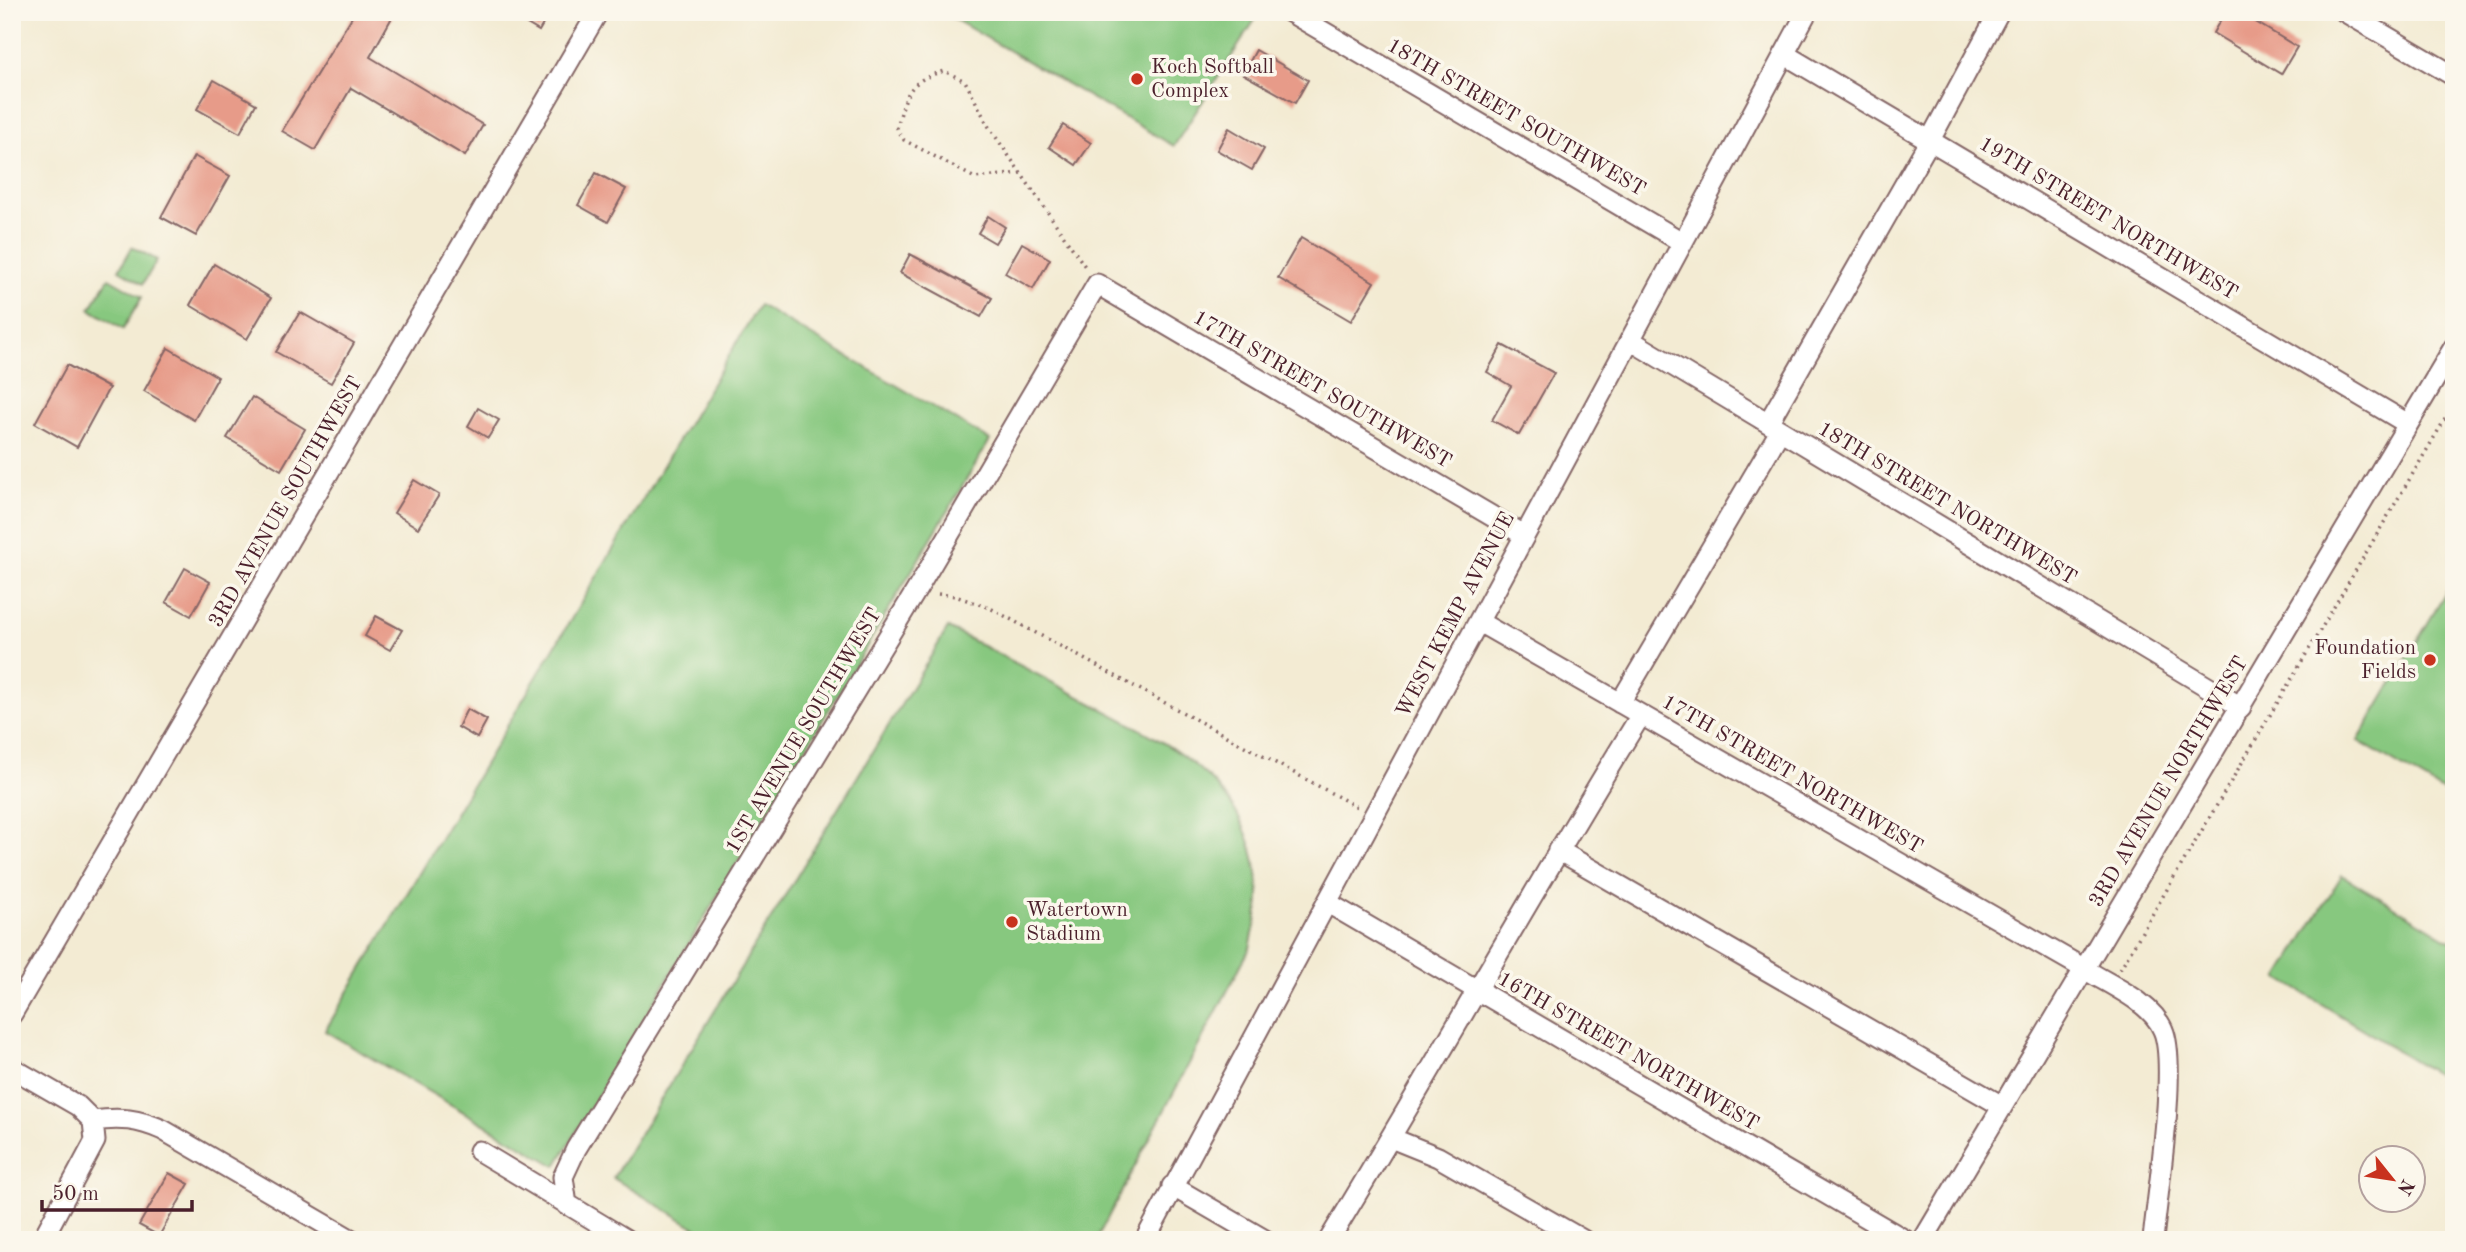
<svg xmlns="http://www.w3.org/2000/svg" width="2466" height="1252" viewBox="0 0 2466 1252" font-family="'Old Standard TT',serif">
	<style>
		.green { fill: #87c87f; stroke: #687455; stroke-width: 2 }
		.building { fill: #e79b89 }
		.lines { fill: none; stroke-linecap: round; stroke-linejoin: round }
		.minor-casing { stroke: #856666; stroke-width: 23 }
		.path { stroke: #856666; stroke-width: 3.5; stroke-dasharray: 2 5; stroke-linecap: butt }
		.minor { stroke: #fff; stroke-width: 19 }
		.poi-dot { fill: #c8321e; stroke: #fbf7ec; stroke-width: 2.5 }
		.labels { text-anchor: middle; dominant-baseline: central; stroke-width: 7; stroke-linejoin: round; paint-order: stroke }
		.poi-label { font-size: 21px; fill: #4a1f2b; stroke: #fbf7ec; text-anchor: start }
		.street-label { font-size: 21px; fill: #4a1f2b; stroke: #fbf7ec }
	</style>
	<rect width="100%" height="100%" fill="#fbf7ec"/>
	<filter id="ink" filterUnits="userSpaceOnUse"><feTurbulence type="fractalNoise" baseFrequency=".0143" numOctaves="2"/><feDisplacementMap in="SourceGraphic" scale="14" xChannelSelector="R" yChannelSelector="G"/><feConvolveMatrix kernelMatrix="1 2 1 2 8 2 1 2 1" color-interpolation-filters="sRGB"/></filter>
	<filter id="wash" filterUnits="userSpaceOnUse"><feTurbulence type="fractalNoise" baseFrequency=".00686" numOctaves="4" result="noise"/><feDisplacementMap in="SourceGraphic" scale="28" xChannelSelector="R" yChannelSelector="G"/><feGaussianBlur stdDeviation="1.57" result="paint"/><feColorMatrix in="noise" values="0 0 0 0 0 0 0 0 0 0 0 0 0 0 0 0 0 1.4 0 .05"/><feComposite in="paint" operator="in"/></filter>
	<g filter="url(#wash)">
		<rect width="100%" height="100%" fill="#f3ebd3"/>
		<path class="green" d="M942 12H1260L1174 146Z
			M132 247 157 260 143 284 119 270Z
			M109 278 142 297 123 329 90 309Z
			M759 305 990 440 556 1166 325 1031Z
			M2454 579V798L2358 741Z
			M948 628C997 653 1046 679 1095 705 1180 749 1254 787 1259 895 1260 912 1253 931 1250 948L1096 1240H716L613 1178Z
			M2342 875 2454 943V1085L2279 978Z"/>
		<g id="blocks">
			<path class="building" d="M355 12H395L370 57 483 125 465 156 351 88 315 150 282 131Z
				M507 12H550L539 31Z
				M2225 12H2239L2297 47 2281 74 2213 33Z
				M1256 50 1308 80 1295 103 1243 74Z
				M214 80 256 104 240 133 197 109Z
				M1063 125 1091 143 1076 165 1049 147Z
				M1229 128 1264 149 1252 170 1217 150Z
				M194 156 230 176 196 236 161 217Z
				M596 173 626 189 608 222 578 205Z
				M988 216 1005 227 995 243 978 233Z
				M1301 238 1374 282 1351 321 1278 278Z
				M1022 243 1050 259 1033 289 1005 273Z
				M910 254 992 298 981 317 900 273Z
				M214 264 271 298 247 339 190 305Z
				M300 312 354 343 331 383 276 352Z
				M1502 345 1554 373 1519 435 1492 420 1511 386 1487 372Z
				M168 348 218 377 194 420 144 391Z
				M67 365 109 388 77 447 35 423Z
				M252 397 305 429 281 470 227 438Z
				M478 408 499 420 488 438 468 426Z
				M414 480 439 495 418 528 394 513Z
				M185 568 210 582 191 616 166 602Z
				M376 616 402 630 390 650 365 636Z
				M467 709 487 720 477 738 458 727Z
				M169 1173 189 1184 159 1236 139 1225Z"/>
		</g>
	</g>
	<g filter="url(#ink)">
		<use href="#blocks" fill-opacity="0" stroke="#856666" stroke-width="2"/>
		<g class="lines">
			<g class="minor-casing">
				<path id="minor" d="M1290 12 1682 242
					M2345 12 2454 76
					M1784 54 2408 424
					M1630 340 2241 707
					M1768 423 1930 140 1999 12
					M1479 622 2083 968C2107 984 2151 1001 2163 1030 2178 1064 2157 1197 2153 1240
					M1620 703 1780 431
					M1558 850 2002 1106
					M1328 903 1905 1240
					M12 1014 598 12
					M12 1068 78 1106 93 1121
					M93 1121C120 1117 138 1119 163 1130L352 1240
					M1391 1138 1438 1157 1583 1240
					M479 1151 627 1240
					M1172 1186 1265 1240
					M567 1205 563 1177 576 1149 916 591 1097 284 1524 535
					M42 1240 95 1141 93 1121
					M1145 1240 1807 12
					M1329 1240C1435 1066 1534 888 1641 715
					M1923 1240 2454 347"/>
			</g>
			<path class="path" d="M1021 173 975 178 904 140 897 128C906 93 908 81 944 71L965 81 989 127 1086 268
				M938 594 955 596 990 608 1357 807
				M2120 969 2454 404"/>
			<use href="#minor" class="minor"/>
		</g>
	</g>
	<g class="poi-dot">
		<circle cx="1137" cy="79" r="7"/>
		<circle cx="2430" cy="660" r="7"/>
		<circle cx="1012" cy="922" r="7"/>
	</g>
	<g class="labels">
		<g class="poi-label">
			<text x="1151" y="67">Koch Softball<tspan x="1151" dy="24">Complex</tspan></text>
			<text x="2416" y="648" text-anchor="end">Foundation<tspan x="2416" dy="24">Fields</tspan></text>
			<text x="1026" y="910">Watertown<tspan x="1026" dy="24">Stadium</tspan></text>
		</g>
		<g class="street-label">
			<text transform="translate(1516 118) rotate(30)">18TH STREET SOUTHWEST</text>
			<text transform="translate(2108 219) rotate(31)">19TH STREET NORTHWEST</text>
			<text transform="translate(1322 390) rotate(30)">17TH STREET SOUTHWEST</text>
			<text transform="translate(286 502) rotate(-60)">3RD AVENUE SOUTHWEST</text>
			<text transform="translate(1947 504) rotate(31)">18TH STREET NORTHWEST</text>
			<text transform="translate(1456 615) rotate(-62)">WEST KEMP AVENUE</text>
			<text transform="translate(804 731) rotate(-59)">1ST AVENUE SOUTHWEST</text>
			<text transform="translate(1792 775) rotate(30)">17TH STREET NORTHWEST</text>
			<text transform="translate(2169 782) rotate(-59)">3RD AVENUE NORTHWEST</text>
			<text transform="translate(1628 1052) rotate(30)">16TH STREET NORTHWEST</text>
		</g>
	</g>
	<rect width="2466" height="1252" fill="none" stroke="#fbf7ec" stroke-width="42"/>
	<g transform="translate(2392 1179) rotate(120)"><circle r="33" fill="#fbf7ec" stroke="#b4a19f" stroke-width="2"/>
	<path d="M0-5L12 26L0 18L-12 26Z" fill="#c8321e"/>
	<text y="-10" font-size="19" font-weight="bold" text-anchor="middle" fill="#4a1f2b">N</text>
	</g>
	<path d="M42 1200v10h150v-10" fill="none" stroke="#4a1f2b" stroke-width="3.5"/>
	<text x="52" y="1200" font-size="21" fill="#4a1f2b" stroke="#fbf7ec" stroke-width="5" paint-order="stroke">50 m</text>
</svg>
